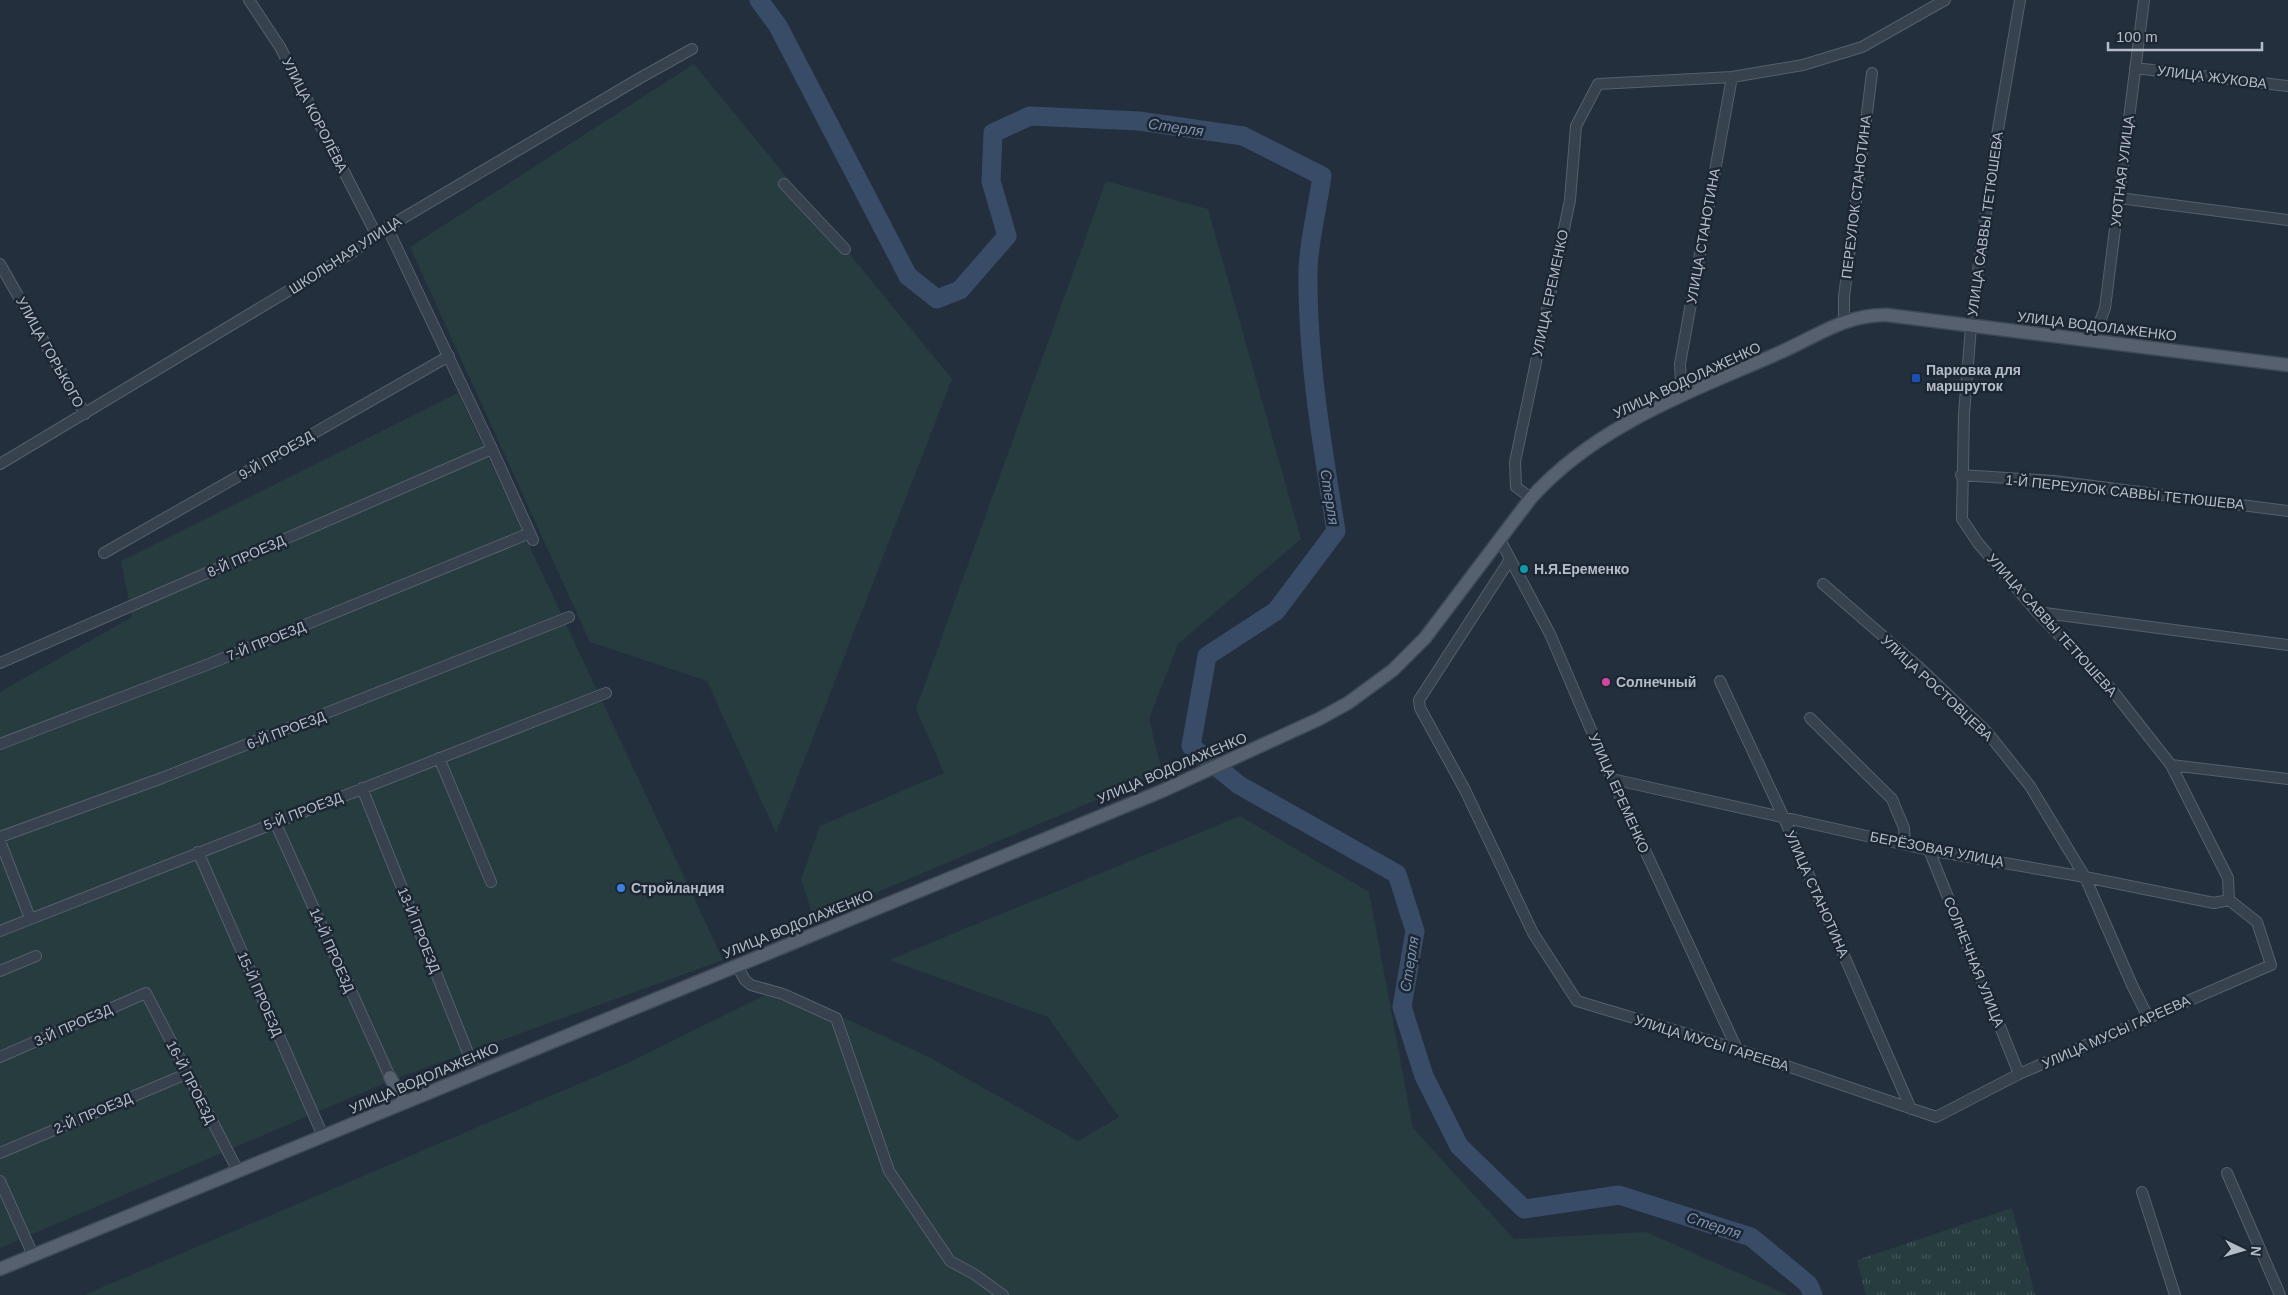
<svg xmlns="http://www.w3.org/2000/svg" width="2288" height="1295" viewBox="0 0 2288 1295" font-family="Helvetica,sans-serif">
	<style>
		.grass { fill: url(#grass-tufts) }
		.green { fill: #263c3f }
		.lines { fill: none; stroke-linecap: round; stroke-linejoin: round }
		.river { stroke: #394c67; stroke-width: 19 }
		.minor-casing { stroke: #565f6c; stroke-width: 12 }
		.major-casing { stroke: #414a57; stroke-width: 15 }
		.minor { stroke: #38414e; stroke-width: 10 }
		.major { stroke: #56606e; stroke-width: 12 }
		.transit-dot { fill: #1a4fb4; stroke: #1d2633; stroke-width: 2 }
		.culture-dot { fill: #0f9aa8; stroke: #1d2633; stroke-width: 2 }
		.hotel-dot { fill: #d1479c; stroke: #1d2633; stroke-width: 2 }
		.shop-dot { fill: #3f7fe0; stroke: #1d2633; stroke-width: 2 }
		.labels { text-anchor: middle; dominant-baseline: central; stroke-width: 5; stroke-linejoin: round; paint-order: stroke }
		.street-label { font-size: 14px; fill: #b4bcc9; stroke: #1d2633 }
		.poi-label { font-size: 14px; font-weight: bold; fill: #b4bcc9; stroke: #1d2633; text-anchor: start }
		.water-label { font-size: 15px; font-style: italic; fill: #7c92b1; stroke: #1d2633 }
	</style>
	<defs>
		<pattern id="grass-tufts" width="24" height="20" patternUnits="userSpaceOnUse" patternTransform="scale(1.25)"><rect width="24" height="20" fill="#263c3f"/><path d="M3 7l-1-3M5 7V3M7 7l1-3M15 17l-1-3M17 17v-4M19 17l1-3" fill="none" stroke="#435659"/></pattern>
	</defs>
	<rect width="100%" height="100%" fill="#242f3e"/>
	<path class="grass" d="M2012 1208 2035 1295H1866L1857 1260Z"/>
	<path class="green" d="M694 64 952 379 776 833 707 681 590 642 410 247Z
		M1106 181 1208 209 1301 539 1178 644 1149 719 1162 772 814 919 801 879 820 826 944 773 916 709Z
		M458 393 723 960 392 1080 0 1248V692L132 617 121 561Z
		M1240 816 1369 892 1413 1128 1514 1239 1646 1232 1788 1295H84L630 1062 779 988 929 1057 1078 1141 1119 1117 1048 1017 889 960Z"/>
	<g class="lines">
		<path class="river" d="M759 0 778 26 908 276 937 299 960 290 1007 236 991 181 993 133 1030 116 1139 121 1243 136 1322 176C1318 206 1309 239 1308 270 1307 357 1322 445 1336 531L1276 611 1207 656 1191 746 1239 785 1397 874 1415 931 1402 1007 1424 1076 1459 1146 1524 1209 1619 1195 1751 1237 1808 1284 1813 1295"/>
		<g class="minor-casing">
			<path id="minor" d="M249 0 280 47 376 234
				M2020 0 1995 147 1972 314 1964 414 1962 519 1978 543 2037 612 2112 690 2171 765 2228 878 2229 900
				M2135 68 2288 86
				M784 184 845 249
				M2119 198 2288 220
				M387 227 492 449 533 540
				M0 264 85 414
				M1844 321V297L1872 73
				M2093 340 2105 308 2144 0
				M1687 394 1681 383 1680 364 1732 77
				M0 464 353 252 376 234 640 78 692 49
				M1961 475 2054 481 2288 511
				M1531 498 1516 487 1515 462 1570 200 1576 126 1598 84 1732 77 1803 65 1862 47 1945 0
				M1499 538 1550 634 1612 779 1737 1049
				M104 553 449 356
				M1509 561 1419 700 1420 708 1465 790 1533 933 1577 1001 1737 1049 1936 1117 2019 1074 2271 965 2257 922 2229 900
				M1823 584 1921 669 1987 732 2030 786 2085 877 2132 985 2148 1017
				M2037 612 2288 645
				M0 663 492 449
				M1720 681 1783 816 1911 1109
				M1810 718 1892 799 1904 828 1905 844
				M0 744 209 664 530 533
				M439 758 491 882
				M2171 765 2288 779
				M1612 779 1929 850 2085 877 2214 903 2229 900
				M362 788 476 1073
				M275 822 390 1077
				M0 837 162 778 569 617
				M0 841 30 918
				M1929 850 2019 1074
				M198 852 323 1136
				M0 931 606 693
				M737 966 745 980 751 985 783 994 836 1018 889 1171 950 1261 974 1274 1003 1295
				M0 971 36 956
				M0 1057 146 993 238 1171
				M0 1153 186 1074
				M2227 1173 2280 1295
				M0 1181 33 1255
				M2142 1192 2175 1295"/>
		</g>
		<g class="major-casing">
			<path id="major" d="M390 1077 404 1103
				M0 1269 1162 791 1319 719 1348 703 1393 670 1425 638 1531 498C1597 424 1693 391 1781 352 1817 336 1846 314 1887 315L2288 365"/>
		</g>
		<use href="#minor" class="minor"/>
		<use href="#major" class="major"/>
	</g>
	<rect class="transit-dot" x="1911" y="373" width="10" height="10" rx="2.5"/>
	<circle class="culture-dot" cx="1524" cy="569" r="5"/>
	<circle class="hotel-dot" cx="1606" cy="682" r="5"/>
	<circle class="shop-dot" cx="621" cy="888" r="5"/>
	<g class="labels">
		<g class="street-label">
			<text transform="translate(2212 77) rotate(7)">УЛИЦА ЖУКОВА</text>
			<text transform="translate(315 115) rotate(63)">УЛИЦА КОРОЛЁВА</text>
			<text transform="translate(2122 171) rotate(-83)">УЮТНАЯ УЛИЦА</text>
			<text transform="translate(1856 197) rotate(-83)">ПЕРЕУЛОК СТАНОТИНА</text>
			<text transform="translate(1985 224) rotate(-82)">УЛИЦА САВВЫ ТЕТЮШЕВА</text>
			<text transform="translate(1703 236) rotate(-80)">УЛИЦА СТАНОТИНА</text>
			<text transform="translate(345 255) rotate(-33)">ШКОЛЬНАЯ УЛИЦА</text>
			<text transform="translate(1550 293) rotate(-78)">УЛИЦА ЕРЕМЕНКО</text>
			<text transform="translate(2097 326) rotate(7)">УЛИЦА ВОДОЛАЖЕНКО</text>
			<text transform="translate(50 352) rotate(61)">УЛИЦА ГОРЬКОГО</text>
			<text transform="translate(1687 380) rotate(-25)">УЛИЦА ВОДОЛАЖЕНКО</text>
			<text transform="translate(276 455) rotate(-30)">9-Й ПРОЕЗД</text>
			<text transform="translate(2125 492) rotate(6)">1-Й ПЕРЕУЛОК САВВЫ ТЕТЮШЕВА</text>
			<text transform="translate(246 556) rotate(-24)">8-Й ПРОЕЗД</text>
			<text transform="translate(2052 625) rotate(48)">УЛИЦА САВВЫ ТЕТЮШЕВА</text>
			<text transform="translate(266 641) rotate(-22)">7-Й ПРОЕЗД</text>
			<text transform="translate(1937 688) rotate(43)">УЛИЦА РОСТОВЦЕВА</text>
			<text transform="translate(286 730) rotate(-21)">6-Й ПРОЕЗД</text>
			<text transform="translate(1172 768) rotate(-23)">УЛИЦА ВОДОЛАЖЕНКО</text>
			<text transform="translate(1619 793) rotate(66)">УЛИЦА ЕРЕМЕНКО</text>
			<text transform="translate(303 811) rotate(-21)">5-Й ПРОЕЗД</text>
			<text transform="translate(1937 849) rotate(11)">БЕРЁЗОВАЯ УЛИЦА</text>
			<text transform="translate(1817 894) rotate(66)">УЛИЦА СТАНОТИНА</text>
			<text transform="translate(798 924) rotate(-22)">УЛИЦА ВОДОЛАЖЕНКО</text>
			<text transform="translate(419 930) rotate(68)">13-Й ПРОЕЗД</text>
			<text transform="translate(332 950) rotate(66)">14-Й ПРОЕЗД</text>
			<text transform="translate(1974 962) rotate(68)">СОЛНЕЧНАЯ УЛИЦА</text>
			<text transform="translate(260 994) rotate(66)">15-Й ПРОЕЗД</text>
			<text transform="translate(73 1025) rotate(-24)">3-Й ПРОЕЗД</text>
			<text transform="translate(2116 1032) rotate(-24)">УЛИЦА МУСЫ ГАРЕЕВА</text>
			<text transform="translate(1712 1043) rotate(17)">УЛИЦА МУСЫ ГАРЕЕВА</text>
			<text transform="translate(424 1078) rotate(-23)">УЛИЦА ВОДОЛАЖЕНКО</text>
			<text transform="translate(191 1082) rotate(63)">16-Й ПРОЕЗД</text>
			<text transform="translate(93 1113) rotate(-23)">2-Й ПРОЕЗД</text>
		</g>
		<g class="poi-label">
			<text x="1926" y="370">Парковка для<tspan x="1926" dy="16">маршруток</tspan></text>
			<text x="1534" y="569">Н.Я.Еременко</text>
			<text x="1616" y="682">Солнечный</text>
			<text x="631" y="888">Стройландия</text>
		</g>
		<g class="water-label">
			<text transform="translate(1176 127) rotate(8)">Стерля</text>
			<text transform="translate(1330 497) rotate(81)">Стерля</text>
			<text transform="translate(1409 964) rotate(-81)">Стерля</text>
			<text transform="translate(1714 1225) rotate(18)">Стерля</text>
		</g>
	</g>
	<g transform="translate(2243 1250) rotate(95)" stroke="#1d2633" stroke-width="4" paint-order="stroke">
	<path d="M0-4L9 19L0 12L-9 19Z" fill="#b4bcc9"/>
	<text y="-8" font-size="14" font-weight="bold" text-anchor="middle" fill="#b4bcc9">N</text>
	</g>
	<path d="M2108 42v8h154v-8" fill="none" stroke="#b4bcc9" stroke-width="2.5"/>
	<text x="2116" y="42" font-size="15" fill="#b4bcc9" stroke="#1d2633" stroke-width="4" paint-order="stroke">100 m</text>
</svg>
